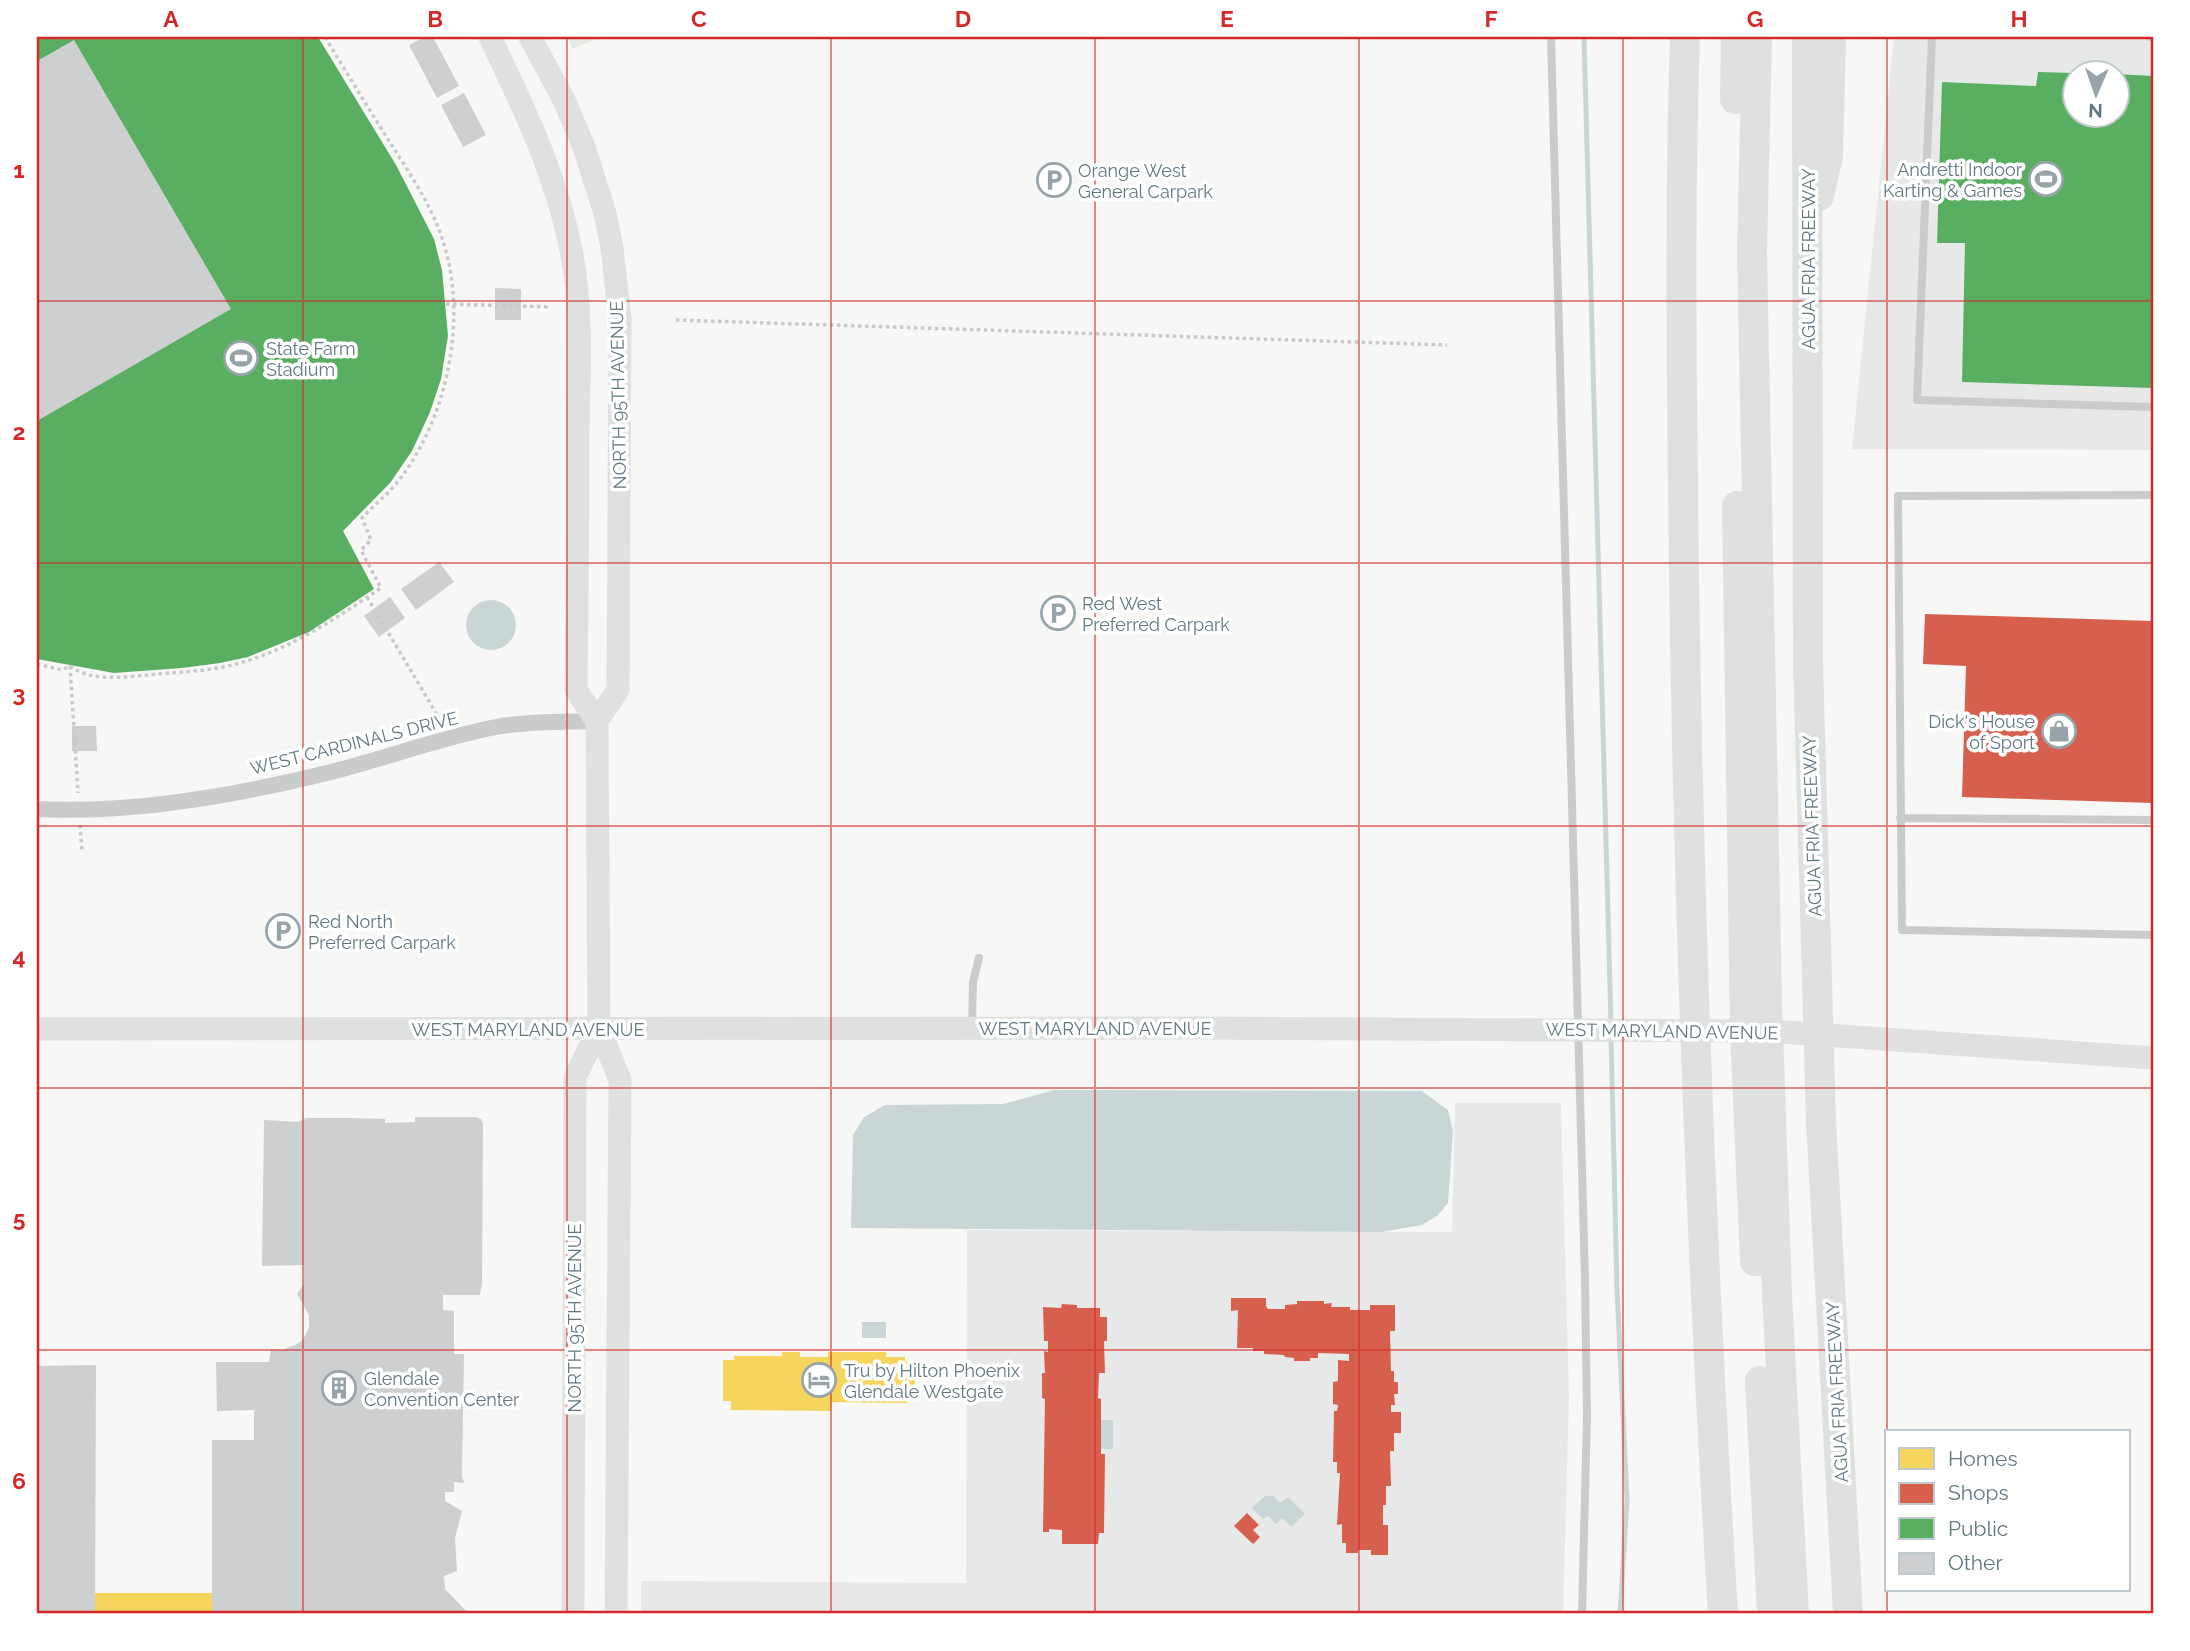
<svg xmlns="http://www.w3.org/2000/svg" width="2190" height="1651" viewBox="0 0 2190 1651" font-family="Raleway,sans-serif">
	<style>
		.built { fill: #e7e9e8; fill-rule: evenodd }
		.green { fill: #e6e9e3 }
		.water { fill: #cad5d6 }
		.homes { fill: #f6d55c }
		.shops { fill: #d6604d }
		.public { fill: #5aae61 }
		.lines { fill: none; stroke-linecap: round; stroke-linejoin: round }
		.stream { stroke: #cad5d6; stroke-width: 5 }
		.building { fill: #cdcfd0 }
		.path { stroke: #c8c9ca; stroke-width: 3.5; stroke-dasharray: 3.5 3.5; stroke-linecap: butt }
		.lane { stroke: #cacccc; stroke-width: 8 }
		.street { stroke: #cacccc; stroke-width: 16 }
		.secondary { stroke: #dfe0e0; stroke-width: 23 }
		.highway { stroke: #dfe0e0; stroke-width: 30 }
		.grid { fill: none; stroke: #d62828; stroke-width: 2; stroke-opacity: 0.55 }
		.labels { text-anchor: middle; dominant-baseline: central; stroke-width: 7; stroke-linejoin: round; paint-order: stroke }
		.poi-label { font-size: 18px; fill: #627881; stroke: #fff; text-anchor: start }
		.street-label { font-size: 18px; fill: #627881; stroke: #fff }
		.neatline { fill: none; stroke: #d62828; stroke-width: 2.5 }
		.grid-label { font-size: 23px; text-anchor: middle; font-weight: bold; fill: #d62828 }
	</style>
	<rect width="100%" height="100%" fill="#f7f7f6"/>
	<path class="built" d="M1894 37H2153V450L1852 449ZM2074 74H2116V116H2074Z
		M1455 1103H1561L1569 1398 1563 1614H641V1581L966 1583 967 1230 1452 1232Z"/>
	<path class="green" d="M567 37H599L573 49Z"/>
	<path class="water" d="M466 625a25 25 0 1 1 50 0a25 25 0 1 1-50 0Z
		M1054 1090 1422 1091 1448 1110 1453 1131 1448 1203 1437 1216 1422 1225 1382 1232 851 1228 853 1135 864 1117 885 1105 1003 1104Z
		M862 1322H886V1338H862Z
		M1098 1420H1113V1449H1097Z
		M1265 1496H1273L1281 1503 1288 1497 1305 1514 1291 1527 1282 1518 1276 1524 1268 1516 1263 1519 1252 1508Z"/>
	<path class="homes" d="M782 1352H800V1357H828V1352H886V1357H905V1361H915V1399L907 1398V1403L832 1402 831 1411 731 1410V1401H723V1360H735L733 1356H782Z
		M95 1593H212V1614H95Z"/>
	<path class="shops" d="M1925 614 2153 621V803L1962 797 1966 666 1923 664Z
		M1231 1298H1266V1306L1268 1309H1285V1305L1297 1304V1301H1324V1304L1332 1303 1331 1307H1350V1310H1370V1305H1395V1331H1390L1391 1371H1394V1382H1398V1394H1394L1395 1405H1391V1412H1401V1433H1394V1451H1390L1391 1486H1386V1505H1383V1525H1388V1555H1371V1550H1358V1553H1346V1543H1342V1524L1337 1525 1340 1473H1337V1462H1333L1334 1411H1337L1338 1405 1333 1404V1382L1338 1381V1360L1349 1361V1354L1318 1353V1358H1310V1361H1294V1358L1285 1357 1284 1355 1264 1354V1351H1253V1348H1237L1238 1310 1231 1311Z
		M1062 1304 1077 1305V1308H1100V1317H1107V1341H1104L1105 1373H1099L1098 1398 1101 1399V1454H1105L1104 1533H1099L1098 1544H1062V1530L1049 1529V1532H1043L1045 1399 1042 1398V1373H1045L1044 1351 1048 1352V1341H1044L1043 1307 1061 1308Z
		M1247 1513 1259 1525 1253 1530 1260 1537 1253 1544 1234 1526Z"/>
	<path class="public" d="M37 37H318L396 165 434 239 442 270 448 336 441 379 430 412 412 451 390 483 343 531 374 589 309 632 248 657 220 663 182 668 114 673 37 659Z
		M2038 72 2074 73V116H2116V74L2153 76V388L1962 382 1965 243H1937L1942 82 2036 86Z"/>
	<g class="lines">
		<path class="stream" d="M1584 37 1611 1024
			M1611 1037 1617 1289 1627 1500 1620 1614"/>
	</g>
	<path class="building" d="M425 37H433L459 86 437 98 409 45Z
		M74 40 231 309 37 421V61Z
		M464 93 486 135 463 147 441 105Z
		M495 288 521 289V320H495Z
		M439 562 454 582 416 610 401 589Z
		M390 597 405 618 379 637 364 616Z
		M72 726H96L97 751H72Z
		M415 1117H476L481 1119 483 1124 482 1283 480 1295H443V1310L454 1311V1354H464L462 1476 464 1483 454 1482V1492H445V1501L462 1511 455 1538 457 1571 444 1576 445 1589 469 1614H212V1440H254V1410L217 1411 216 1362H269L271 1349 282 1350 295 1345 303 1340 309 1327V1315L297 1294 304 1284V1265L262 1266 264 1120 298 1122 306 1118H348L385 1119V1123L415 1122Z
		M96 1365 95 1614H37V1366Z"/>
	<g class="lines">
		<path class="path" d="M446 304 550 307
			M676 320 1447 345
			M367 597 442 723
			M37 664 62 670 70 666
			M70 666C91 682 122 677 148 675 173 672 199 672 223 667 282 655 332 621 381 588L361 550 371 540 362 518C373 506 386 496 396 484 448 420 469 316 442 238 430 202 406 168 386 136 365 103 345 70 325 37
			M70 666 78 793
			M80 825 82 851"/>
		<path class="lane" d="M1551 37 1585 1279 1587 1416 1582 1614
			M1932 37 1917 400 2153 407
			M2150 37H2153
			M2153 495 1898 496 1902 930 2153 935
			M1900 818 2153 820
			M972 1025 973 982 979 958"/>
		<path class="street" d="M37 809C129 814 237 795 327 773 384 759 439 738 496 727 529 721 564 722 597 721"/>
		<path class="secondary" d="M490 37C523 106 556 174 571 250 583 309 579 370 578 430 578 517 577 603 576 690L597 721 599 1028 620 1080 616 1614
			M530 37 564 100 584 147 605 213 612 248 620 319 618 690 597 721
			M37 1029 1198 1028 1769 1031 2153 1058
			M573 1614 575 1077 599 1028"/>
		<path class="highway" d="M1685 37C1679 216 1682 396 1684 576 1689 923 1702 1268 1723 1614
			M1757 37 1752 253 1767 1000 1777 1295 1794 1614
			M1807 37 1808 663 1821 1121 1848 1614
			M1735 99 1736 37
			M1819 196 1828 156 1831 37
			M1737 506 1745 1031 1755 1261
			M1760 1381 1772 1614"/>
	</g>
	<path class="grid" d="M303 37V1614M567 37V1614M831 37V1614M1095 37V1614M1359 37V1614M1623 37V1614M1887 37V1432M37 301H2153M37 563H2153M37 826H2153M37 1088H2153M37 1350H2153M1887 1590V1614"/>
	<defs>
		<g id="stadium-ring" transform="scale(1.75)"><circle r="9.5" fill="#fff" stroke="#96a4aa" stroke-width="1.5"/><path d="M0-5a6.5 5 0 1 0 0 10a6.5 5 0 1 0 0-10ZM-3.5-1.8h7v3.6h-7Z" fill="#96a4aa"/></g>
		<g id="parking-ring" transform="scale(1.75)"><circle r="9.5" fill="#fff" stroke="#96a4aa" stroke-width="1.5"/><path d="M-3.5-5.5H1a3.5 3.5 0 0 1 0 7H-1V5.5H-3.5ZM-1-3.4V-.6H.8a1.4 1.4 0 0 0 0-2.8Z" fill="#96a4aa"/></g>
		<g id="shop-ring" transform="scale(1.75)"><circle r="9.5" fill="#fff" stroke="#96a4aa" stroke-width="1.5"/><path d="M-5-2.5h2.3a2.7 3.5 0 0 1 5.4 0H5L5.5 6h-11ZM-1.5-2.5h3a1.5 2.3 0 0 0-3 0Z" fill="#96a4aa"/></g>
		<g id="hotel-ring" transform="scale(1.75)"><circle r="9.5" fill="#fff" stroke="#96a4aa" stroke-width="1.5"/><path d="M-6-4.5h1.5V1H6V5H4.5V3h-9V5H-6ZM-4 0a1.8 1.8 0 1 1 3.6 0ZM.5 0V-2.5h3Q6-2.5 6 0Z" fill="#96a4aa"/></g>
		<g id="building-ring" transform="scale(1.75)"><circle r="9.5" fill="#fff" stroke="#96a4aa" stroke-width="1.5"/><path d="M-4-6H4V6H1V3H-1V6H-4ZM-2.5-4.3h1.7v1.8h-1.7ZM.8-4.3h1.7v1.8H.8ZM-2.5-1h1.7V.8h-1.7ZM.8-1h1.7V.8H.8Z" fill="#96a4aa"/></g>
	</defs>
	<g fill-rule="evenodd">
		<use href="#stadium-ring" x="2046" y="179"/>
		<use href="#parking-ring" x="1054" y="180"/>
		<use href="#stadium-ring" x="241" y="358"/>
		<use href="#parking-ring" x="1058" y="613"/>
		<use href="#shop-ring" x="2059" y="731"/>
		<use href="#parking-ring" x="283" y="931"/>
		<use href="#hotel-ring" x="819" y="1380"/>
		<use href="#building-ring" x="339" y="1388"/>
	</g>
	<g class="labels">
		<g class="poi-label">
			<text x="2022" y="169" text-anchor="end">Andretti Indoor<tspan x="2022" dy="21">Karting &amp; Games</tspan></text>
			<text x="1078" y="170">Orange West<tspan x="1078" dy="21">General Carpark</tspan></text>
			<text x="266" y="348">State Farm<tspan x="266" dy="21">Stadium</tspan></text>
			<text x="1082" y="603">Red West<tspan x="1082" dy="21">Preferred Carpark</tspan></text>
			<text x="2035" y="721" text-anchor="end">Dick's House<tspan x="2035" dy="21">of Sport</tspan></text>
			<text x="308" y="921">Red North<tspan x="308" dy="21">Preferred Carpark</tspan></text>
			<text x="844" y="1370">Tru by Hilton Phoenix<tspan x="844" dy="21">Glendale Westgate</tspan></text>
			<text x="364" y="1378">Glendale<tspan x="364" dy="21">Convention Center</tspan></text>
		</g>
		<g class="street-label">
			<text transform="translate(1808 259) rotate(-90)">AGUA FRIA FREEWAY</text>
			<text transform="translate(618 395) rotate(-91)">NORTH 95TH AVENUE</text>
			<text transform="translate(354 743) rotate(-14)">WEST CARDINALS DRIVE</text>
			<text transform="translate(1812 826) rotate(-92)">AGUA FRIA FREEWAY</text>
			<text x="1095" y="1028">WEST MARYLAND AVENUE</text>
			<text x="528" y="1029">WEST MARYLAND AVENUE</text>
			<text transform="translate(1662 1031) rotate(1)">WEST MARYLAND AVENUE</text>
			<text transform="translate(574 1318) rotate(-90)">NORTH 95TH AVENUE</text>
			<text transform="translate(1837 1392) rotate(-93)">AGUA FRIA FREEWAY</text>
		</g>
	</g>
	<rect width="2190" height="1651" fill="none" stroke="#ffffff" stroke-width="77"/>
	<rect x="1885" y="1430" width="245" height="161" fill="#ffffff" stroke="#c0c9cd" stroke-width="2"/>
	<rect x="1899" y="1448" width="35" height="21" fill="#f6d55c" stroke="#c0c9cd" stroke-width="2"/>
	<text x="1948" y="1466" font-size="21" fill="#627881">Homes</text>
	<rect x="1899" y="1483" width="35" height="21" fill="#d6604d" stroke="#c0c9cd" stroke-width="2"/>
	<text x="1948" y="1500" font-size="21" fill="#627881">Shops</text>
	<rect x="1899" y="1518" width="35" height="21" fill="#5aae61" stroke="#c0c9cd" stroke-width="2"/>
	<text x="1948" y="1536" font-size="21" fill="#627881">Public</text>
	<rect x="1899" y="1553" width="35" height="21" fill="#cdcfd0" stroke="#c0c9cd" stroke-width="2"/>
	<text x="1948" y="1570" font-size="21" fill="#627881">Other</text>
	<g transform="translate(2096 94) rotate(182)"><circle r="33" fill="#ffffff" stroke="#c0c9cd" stroke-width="2"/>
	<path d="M0-5L12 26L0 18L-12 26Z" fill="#96a4aa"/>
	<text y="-10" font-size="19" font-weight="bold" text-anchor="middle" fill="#627881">N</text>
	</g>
	<rect x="38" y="38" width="2114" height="1574" class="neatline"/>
	<g class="grid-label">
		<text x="171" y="27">A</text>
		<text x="435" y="27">B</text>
		<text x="699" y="27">C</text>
		<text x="963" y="27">D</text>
		<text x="1227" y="27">E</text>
		<text x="1491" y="27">F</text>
		<text x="1755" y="27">G</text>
		<text x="2019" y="27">H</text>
		<text x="19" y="178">1</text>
		<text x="19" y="440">2</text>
		<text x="19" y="702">3</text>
		<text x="19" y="965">4</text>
		<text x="19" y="1227">5</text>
		<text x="19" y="1489">6</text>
	</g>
</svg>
